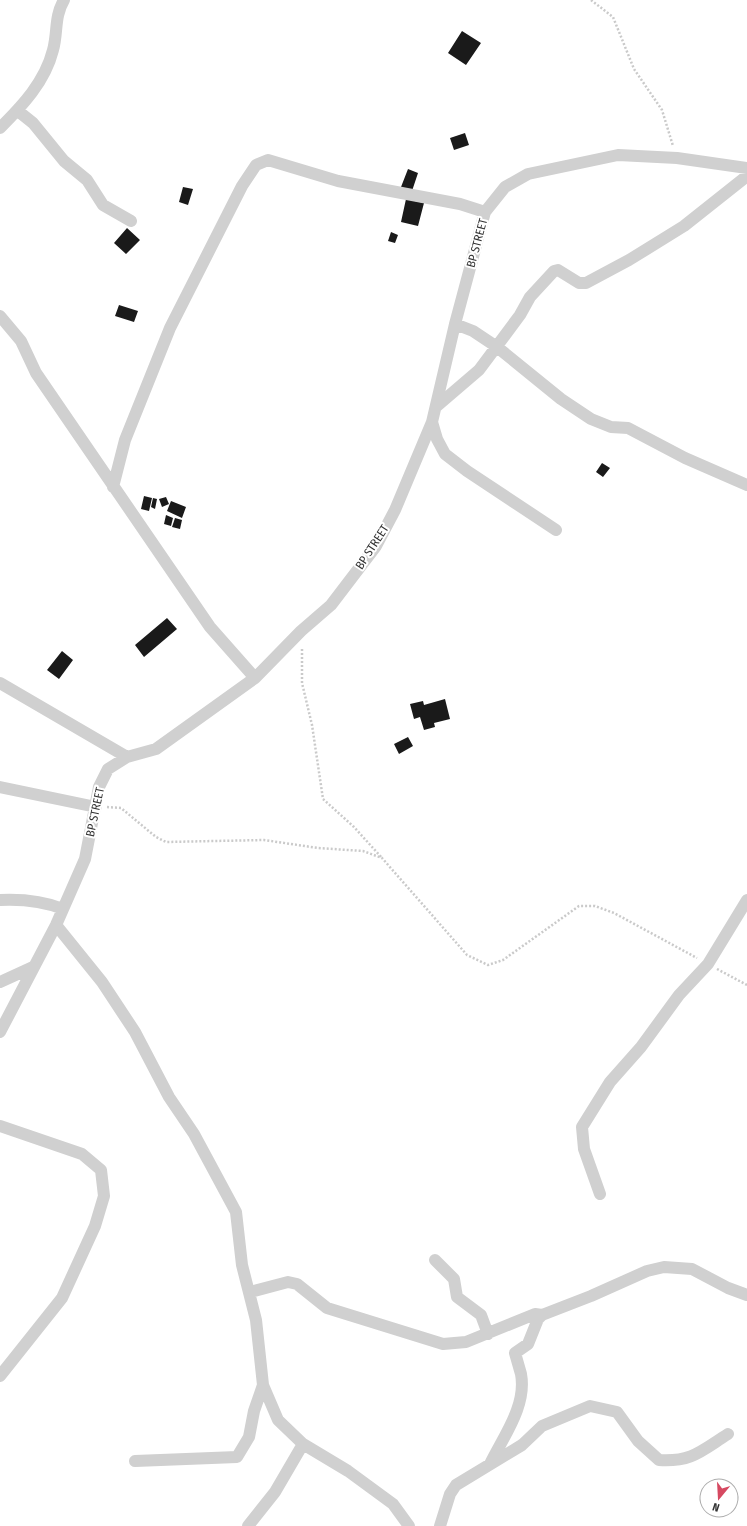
<svg xmlns="http://www.w3.org/2000/svg" width="747" height="1526" viewBox="0 0 747 1526" font-family="'Fira Sans Condensed',sans-serif">
	<style>
		.building { fill: #1a1a1a }
		.lines { fill: none; stroke-linecap: round; stroke-linejoin: round }
		.path { stroke: #cacaca; stroke-width: 2.5; stroke-dasharray: 2 2; stroke-linecap: butt }
		.minor { stroke: #d0d0d0; stroke-width: 12 }
		.labels { text-anchor: middle; dominant-baseline: central; stroke-width: 4; stroke-linejoin: round; paint-order: stroke }
		.street-label { font-size: 12px; fill: #333; stroke: #fff }
	</style>
	<rect width="100%" height="100%" fill="#fff"/>
	<path class="building" d="M462 31 481 43 466 65 448 53Z
		M465 133 469 145 454 150 450 138Z
		M408 169 418 173 412 191 401 187Z
		M183 187 193 189 188 205 179 202Z
		M406 199 424 203 418 226 401 222Z
		M127 228 140 240 126 254 114 243Z
		M391 232 398 235 395 243 388 241Z
		M119 305 138 311 134 322 115 316Z
		M602 463 610 468 603 477 596 472Z
		M144 496 152 498 149 511 141 509Z
		M166 497 169 504 162 507 159 499Z
		M153 498 157 499 155 509 151 507Z
		M171 501 186 507 182 518 167 511Z
		M166 515 173 518 171 526 164 524Z
		M175 518 182 520 180 529 172 527Z
		M167 618 177 629 144 657 135 645Z
		M62 651 73 660 59 679 47 670Z
		M445 699 450 719 434 723 435 727 424 730 420 717 414 719 410 704 423 701 424 705Z
		M408 737 413 746 399 754 394 744Z"/>
	<g class="lines">
		<path class="path" d="M591 0 613 17 634 69 662 110 673 146
			M302 649V683L312 725 323 799 354 827 382 858
			M107 807 121 808 156 837 166 842 264 840 318 848 363 851 382 858 467 955 488 965 503 960 579 906H595L614 913 697 958
			M717 969 747 985"/>
		<path class="minor" d="M18 111 33 123 64 161 87 180 103 205 131 221
			M0 128C22 106 45 82 53 50 58 32 54 17 64 0
			M0 316 21 341 36 373 210 627 255 678
			M455 324 473 331 497 347 561 399 591 419 611 427 628 428 685 458 747 485
			M437 406 479 370 520 315 530 297 554 271 558 270 579 283H586L629 260 684 226 747 176
			M432 422 437 439 445 454 467 471 556 530
			M113 487 125 440 170 328 242 186 256 165 268 160 338 181 460 204 485 212
			M0 683 127 757
			M0 787 96 807
			M0 900C22 899 43 901 63 909
			M56 925 102 982 135 1032 169 1097 194 1134 236 1212 242 1265 256 1320 263 1385 278 1420 303 1444 348 1471 393 1504 409 1526
			M0 982 33 967
			M0 1032 56 925 85 859 99 787 108 769 127 757 156 749 255 678 301 631 331 605 376 546 395 510 432 422 455 324 485 212 505 187 528 174 618 155 677 158 747 168
			M0 1126 82 1154 101 1170 104 1196 95 1226 62 1298 0 1376
			M600 1194 584 1149 582 1127 610 1082 641 1047 679 995 708 964 747 900
			M435 1260 454 1279 457 1297 481 1315 488 1334
			M250 1292 288 1282 297 1284 327 1308 443 1344 466 1342 535 1314 542 1315
			M135 1461 237 1457 249 1437 254 1411 263 1385
			M490 1464C503 1437 527 1406 521 1374 519 1367 517 1360 515 1353L528 1344 538 1319 542 1315 591 1296 647 1271 664 1267 692 1269 728 1288 747 1295
			M248 1526 275 1492 303 1444
			M440 1526 450 1494 456 1485 522 1445 542 1426 590 1406 617 1412 638 1441 659 1460C692 1462 701 1451 728 1434"/>
	</g>
	<g class="labels">
		<g class="street-label">
			<text transform="translate(477 243) rotate(-75)">BP STREET</text>
			<text transform="translate(372 547) rotate(-57)">BP STREET</text>
			<text transform="translate(95 812) rotate(-78)">BP STREET</text>
		</g>
	</g>
	<g transform="translate(719 1498) rotate(198)"><circle r="19" fill="#ffffff" stroke="#adadad"/>
	<path d="M0-3L7 15L0 10L-7 15Z" fill="#d64961"/>
	<text y="-6" font-size="11" font-weight="bold" text-anchor="middle" fill="#333333">N</text>
	</g>
</svg>
